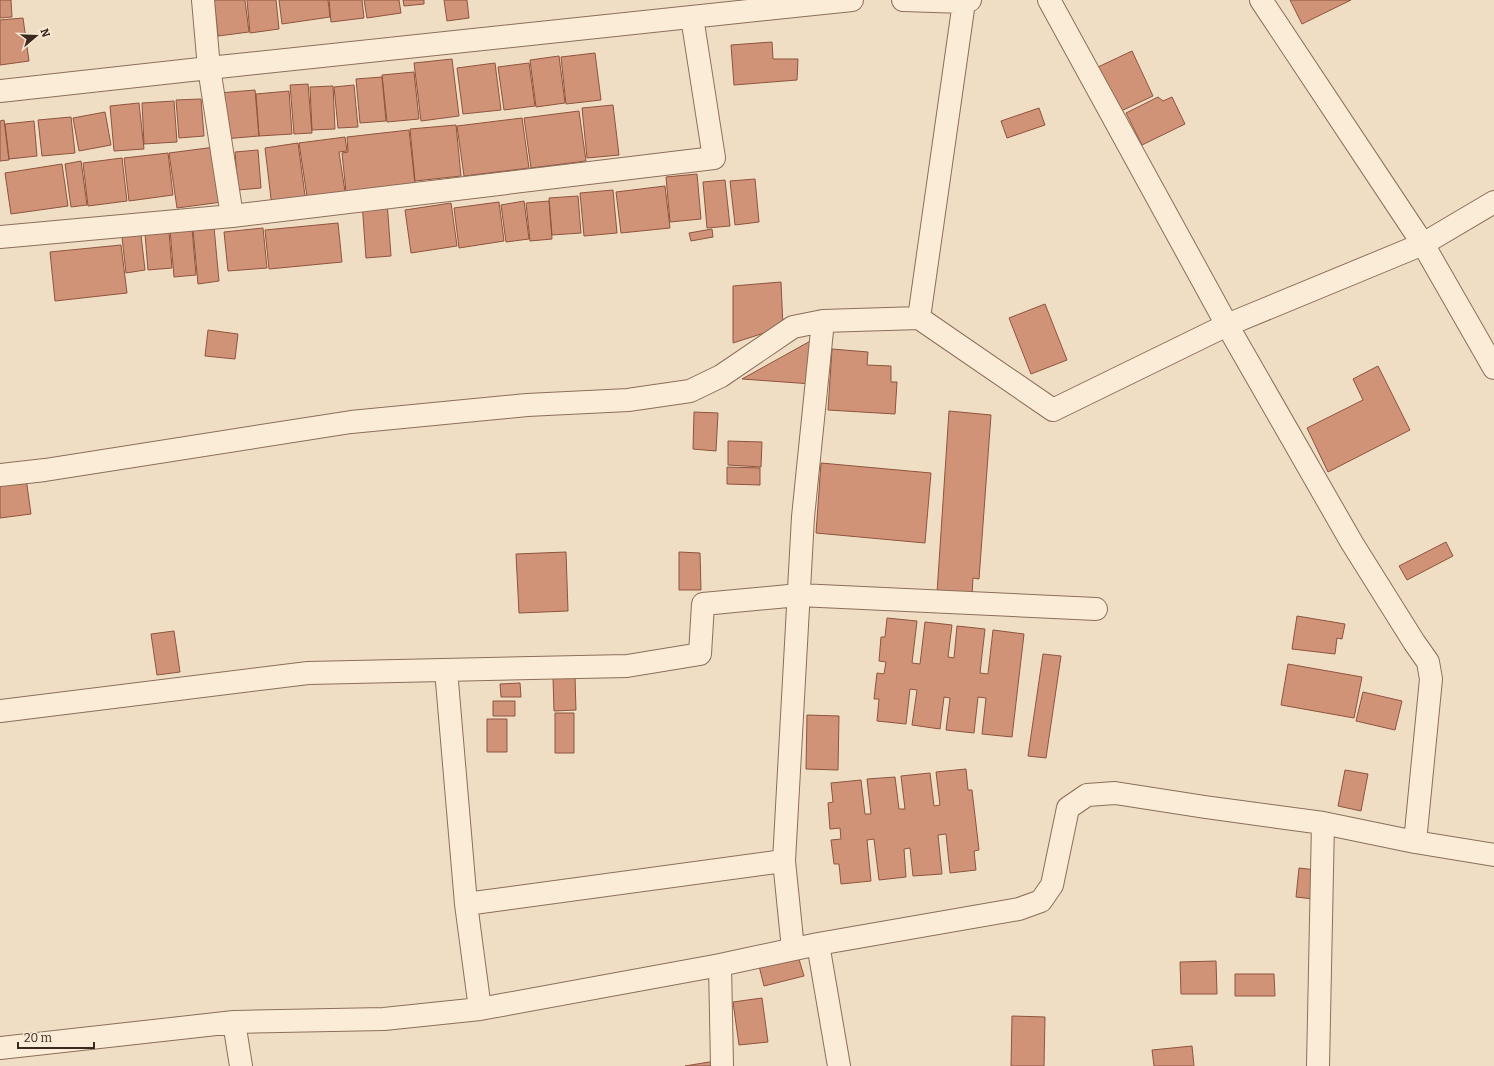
<svg xmlns="http://www.w3.org/2000/svg" width="1494" height="1066" viewBox="0 0 1494 1066" font-family="Bitter,serif">
	<style>
		.building { fill: #d19378; stroke: #8d543e }
		.lines { fill: none; stroke-linecap: round; stroke-linejoin: round }
		.minor-casing { stroke: #8c6e59; stroke-width: 24 }
		.minor { stroke: #fbecd8; stroke-width: 22 }
	</style>
	<rect width="100%" height="100%" fill="#f0dec4"/>
	<path class="building" d="M0 0H11L12 17 0 18Z
		M214 0H245L249 32 218 36Z
		M247 0H276L279 29 250 33Z
		M279 0H328L330 17 282 24Z
		M329 0H362L364 18 331 22Z
		M364 0H399L401 13 367 18Z
		M403 0H424V4L404 6Z
		M444 0H467L469 18 447 21Z
		M1290 0H1351L1302 24Z
		M23 18 29 61 0 65V20Z
		M772 42 773 59H798L797 80 734 85 731 45Z
		M1132 51 1153 96 1119 112 1098 67Z
		M595 53 601 100 566 104 561 57Z
		M559 56 565 103 536 107 530 60Z
		M452 59 459 116 421 121 414 63Z
		M495 63 501 110 463 114 457 68Z
		M529 63 535 106 504 110 498 67Z
		M414 72 419 119 387 122 382 75Z
		M382 77 386 121 360 123 356 79Z
		M308 84 312 133 294 134 290 85Z
		M354 85 358 127 338 128 334 87Z
		M333 86 335 129 312 130 310 87Z
		M255 90 259 136 224 139 219 93Z
		M289 91 292 134 259 136 256 94Z
		M1158 97 1163 101 1172 97 1185 124 1142 145 1126 113Z
		M201 99 204 136 179 138 176 100Z
		M174 101 177 142 144 144 142 103Z
		M139 103 144 149 114 151 110 106Z
		M613 105 619 155 587 158 582 108Z
		M1039 108 1045 125 1007 138 1001 121Z
		M579 111 586 161 531 168 524 118Z
		M105 112 111 145 79 151 73 118Z
		M71 117 75 153 42 156 38 120Z
		M522 118 529 168 464 176 457 126Z
		M4 120 9 160 0 161V121Z
		M34 121 37 156 9 159 5 124Z
		M456 125 461 176 415 181 410 129Z
		M409 130 415 184 346 192 342 153 348 152 347 137Z
		M345 137 347 151 339 152 346 198 308 203 299 143Z
		M298 143 306 203 272 207 265 148Z
		M215 147 222 202 177 208 169 153Z
		M258 150 261 188 238 190 235 152Z
		M168 153 173 195 129 201 124 158Z
		M122 158 127 201 88 206 83 163Z
		M81 161 87 205 71 207 65 164Z
		M62 164 68 206 11 214 5 173Z
		M697 174 701 219 670 222 666 177Z
		M755 179 759 222 735 225 730 181Z
		M725 180 730 226 707 228 703 182Z
		M665 186 670 228 621 233 616 192Z
		M613 190 617 233 584 236 580 193Z
		M578 196 581 233 552 235 549 198Z
		M387 201 391 256 366 258 362 202Z
		M524 201 529 239 506 242 501 205Z
		M549 201 552 239 530 241 526 203Z
		M499 202 504 241 459 248 454 208Z
		M451 203 457 246 411 253 405 210Z
		M338 223 342 262 269 269 265 230Z
		M214 227 219 281 198 284 193 230Z
		M192 228 196 275 174 277 170 230Z
		M263 228 267 268 228 271 224 232Z
		M712 229 713 237 691 241 689 233Z
		M169 232 172 268 148 270 145 234Z
		M141 235 145 270 126 273 122 237Z
		M121 245 127 293 55 301 50 252Z
		M781 282 783 327 733 343V286Z
		M1045 304 1067 360 1031 374 1009 318Z
		M208 330 238 334 235 359 205 356Z
		M814 339 812 384 742 379Z
		M832 349 868 352 867 365 891 366V382H897L895 414 828 410Z
		M1378 366 1410 430 1328 472 1307 428 1363 400 1353 379Z
		M949 411 991 415 979 579 973 578 972 595 937 593Z
		M694 412 718 413 716 451 693 449Z
		M728 441 762 442 761 467 728 465Z
		M821 463 931 473 925 543 816 533Z
		M727 467 760 468V485L727 484Z
		M26 478 31 514 0 518V482Z
		M1446 542 1453 556 1407 580 1399 566Z
		M566 552 568 611 519 613 516 554Z
		M679 552 700 553 701 590H679Z
		M1297 616 1345 624 1342 639 1337 638 1335 654 1292 649Z
		M887 618 917 621 912 663 920 664 925 622 952 625 948 657 954 658 957 626 985 629 980 673 988 674 993 630 1024 634 1012 737 982 734 986 698 978 697 974 733 946 730 950 698 944 697 940 729 912 725 917 690 910 689 906 724 877 721 879 699H874L877 673 884 674 886 662 879 661 881 637H885Z
		M174 631 180 672 157 675 151 634Z
		M1043 654 1061 656 1046 758 1028 756Z
		M1288 664 1362 677 1354 718 1281 705Z
		M575 677 576 710 554 711 553 678Z
		M520 683 521 697H501L500 684Z
		M1363 692 1402 701 1395 730 1356 721Z
		M493 701H515V716H493Z
		M555 713H574V753H555Z
		M807 715 839 716 838 770 806 769Z
		M487 719H507V752H487Z
		M966 769 968 790H972L979 850 974 851 976 870 950 873 946 834 938 835 942 874 913 876 910 848 904 849 906 877 879 880 874 839 867 840 871 881 841 884 839 864H834L831 840 841 839 840 828 830 829 828 803 833 802 831 783 861 780 865 814H871L867 779 895 777 899 809H905L901 776 930 773 934 806 940 805 936 772Z
		M1345 770 1368 774 1361 811 1338 806Z
		M1299 868 1316 870 1313 899 1296 897Z
		M798 956 804 976 764 986 759 966Z
		M1216 961 1217 994H1181L1180 962Z
		M1235 974H1274L1275 996H1235Z
		M762 998 768 1042 739 1045 733 1002Z
		M1012 1016 1045 1017 1044 1066H1011Z
		M1192 1046 1194 1066H1154L1152 1050Z
		M715 1061V1066H685Z"/>
	<g class="lines">
		<g class="minor-casing">
			<path id="minor" d="M203 0 209 68 232 216
				M903 0 964 2 970 0
				M1049 0 1227 325 1352 543 1414 642 1428 662 1431 679 1415 842
				M1261 0 1423 244 1494 368
				M0 91 209 68 852 0
				M0 237 232 216 714 158 692 17
				M919 318 964 2
				M0 475 45 470 351 422 527 405 628 400 690 391 721 376 793 327 823 321 919 318 1053 410 1227 325 1423 244 1494 202
				M446 670 466 904 480 1009
				M0 711 308 673 627 666 700 654 703 604 799 595 1096 609
				M466 904 784 861
				M818 944 839 1066
				M793 949 784 861 803 517 823 321
				M720 965 722 1066
				M234 1022 241 1066
				M0 1048 234 1022 384 1019 480 1009 720 965 818 944 1019 909 1041 901 1052 885 1068 808 1087 795 1115 793 1205 807 1323 823 1415 842 1494 855
				M1318 1066 1323 823"/>
		</g>
		<use href="#minor" class="minor"/>
	</g>
	<g transform="translate(36 36) rotate(71)" stroke="#f7e9d4" stroke-width="3" paint-order="stroke">
	<path d="M0-3L7 15L0 10L-7 15Z" fill="#3b291e"/>
	<text y="-6" font-size="11" font-weight="bold" text-anchor="middle" fill="#3b291e">N</text>
	</g>
	<path d="M18 1042v6h76v-6" fill="none" stroke="#3b291e" stroke-width="2"/>
	<text x="24" y="1042" font-size="12" fill="#3b291e" stroke="#f7e9d4" stroke-width="3" paint-order="stroke">20 m</text>
</svg>
